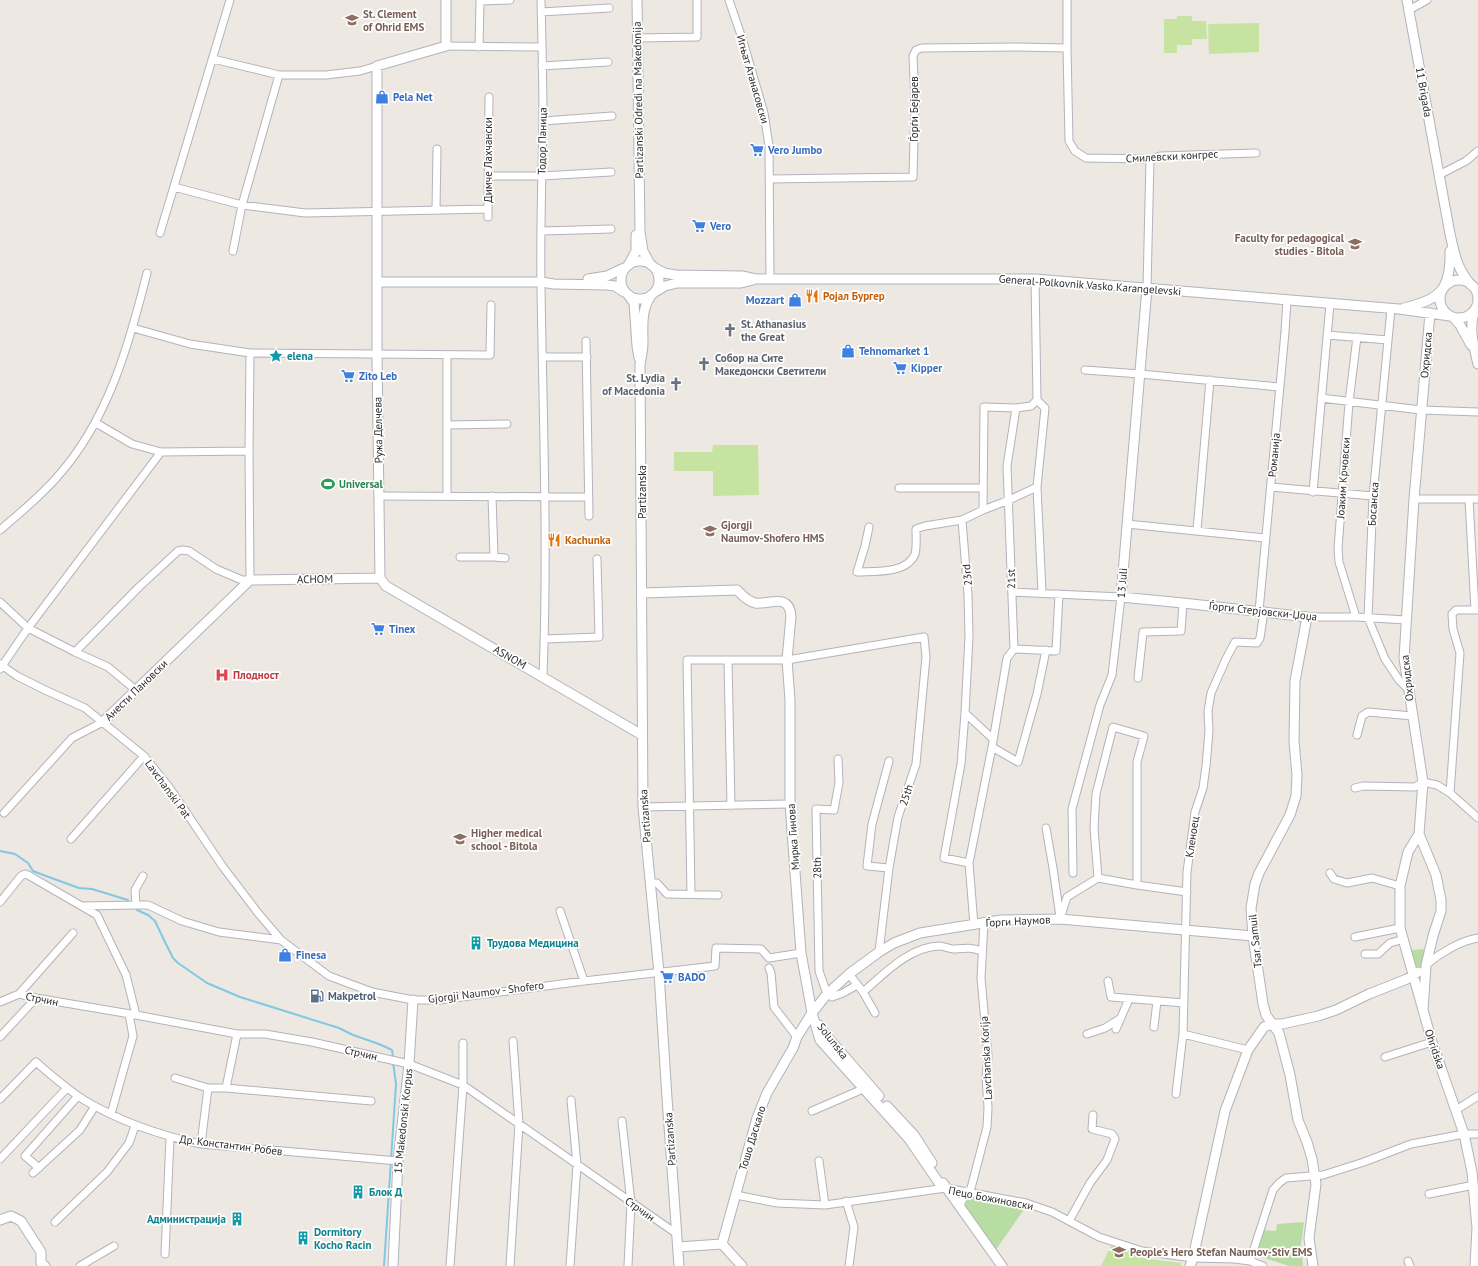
<svg xmlns="http://www.w3.org/2000/svg" width="1478" height="1266" viewBox="0 0 1478 1266" font-family="'PT Sans',sans-serif">
	<style>
		.green { fill: #b7dda4 }
		.pitch { fill: #c7e3a1 }
		.lines { fill: none; stroke-linecap: round; stroke-linejoin: round }
		.stream { stroke: #81c8e3; stroke-width: 2 }
		.street-casing { stroke: #b2b3bc; stroke-width: 9 }
		.secondary-casing { stroke: #b2b3bc; stroke-width: 11 }
		.street { stroke: #fff; stroke-width: 7 }
		.secondary { stroke: #fff; stroke-width: 9 }
		.labels { text-anchor: middle; dominant-baseline: central; stroke-width: 3.5; stroke-linejoin: round; paint-order: stroke }
		.education-label { font-size: 11px; font-weight: bold; fill: #785e54; stroke: #fff; text-anchor: start }
		.street-label { font-size: 11px; fill: #2d2d2d; stroke: #fff }
		.shop-label { font-size: 11px; font-weight: bold; fill: #366cbe; stroke: #fff; text-anchor: start }
		.food-label { font-size: 11px; font-weight: bold; fill: #c56008; stroke: #fff; text-anchor: start }
		.worship-label { font-size: 11px; font-weight: bold; fill: #5b616d; stroke: #fff; text-anchor: start }
		.culture-label { font-size: 11px; font-weight: bold; fill: #0d838f; stroke: #fff; text-anchor: start }
		.leisure-label { font-size: 11px; font-weight: bold; fill: #27864d; stroke: #fff; text-anchor: start }
		.health-label { font-size: 11px; font-weight: bold; fill: #be3a42; stroke: #fff; text-anchor: start }
		.service-label { font-size: 11px; font-weight: bold; fill: #4e5e75; stroke: #fff; text-anchor: start }
	</style>
	<rect width="100%" height="100%" fill="#ede8e2"/>
	<path class="green" d="M1424 949 1423 965 1415 969 1411 950Z
		M972 1196 1027 1205 995 1251 965 1206 968 1199Z
		M1304 1222 1301 1245 1303 1266H1289L1255 1255 1262 1230 1276 1231 1277 1224Z"/>
	<path class="pitch" d="M1177 16H1192V21H1206L1207 39H1192V45H1177V53H1164V19H1177Z
		M1259 23V52L1209 54 1208 24Z
		M713 445H758L759 495 713 496V471H674V452H712Z
		M1111 1246 1148 1259 1182 1263 1180 1266H1101Z"/>
	<g class="lines">
		<path class="stream" d="M0 851 15 854 28 863 33 871 46 876 79 888 92 889 128 900
			M137 910 148 915 155 921 164 940 173 958 178 963 207 983 240 997 339 1028 353 1035 379 1044 392 1050 393 1057
			M384 1266 396 1084 393 1062"/>
		<g class="street-casing">
			<path id="street" d="M541 0C542 41 543 82 543 122 542 178 540 233 541 289 543 418 548 547 543 676
				M729 0 743 41 764 113 769 146 770 279
				M1067 0V48L1069 141 1075 151 1086 158 1150 159 1160 156 1256 153
				M1409 10 1427 0
				M541 12 609 8
				M637 38 697 37V0
				M446 46 541 47
				M479 47 480 1 510 0
				M213 59 279 75H326L360 71 377 66
				M542 66 608 62
				M543 121 612 116
				M1439 175 1466 161 1478 151
				M489 176H542L611 172
				M770 179 913 177 915 103 913 56 916 50 922 48 1017 47 1067 48
				M174 187 242 205 305 213 488 209 489 97
				M488 209V217
				M436 210 437 149
				M542 231 611 229
				M160 233 230 0
				M233 251 242 205 279 75
				M1147 288 1150 159
				M1391 309 1373 496 1368 618 1385 659 1399 680 1408 689
				M133 328 190 344 250 353 490 355 491 305
				M1327 335 1388 340
				M586 341 589 516
				M543 357H587
				M1085 370 1140 374 1279 387
				M1321 398 1421 410 1478 412
				M1037 400 1045 408 1037 487 1042 592
				M96 423 132 444 161 452 249 451
				M447 425 507 424
				M1271 487 1373 496
				M899 488H983
				M1313 492 1330 304
				M379 496 588 497
				M447 496V355
				M1414 499H1478
				M1469 499 1475 610
				M983 510 984 407 1016 408 1031 406 1037 400 1035 279
				M962 520 968 595 969 636 965 713 961 764 944 858 969 863
				M1127 524 1265 538
				M869 527 865 546 857 572C875 571 907 574 915 554 917 547 916 536 916 529L925 526 962 520 983 510 1009 500 1037 487
				M0 530C20 513 41 496 58 476 108 420 129 345 147 273
				M1197 530 1210 380
				M460 557H494L492 496
				M494 557 505 558
				M1012 592 1121 597 1112 675 1100 705 1072 809 1073 873
				M0 602 28 628 75 652 108 667 137 691
				M1259 611 1285 332 1287 300
				M1307 617H1356L1406 620
				M1356 617 1339 562 1338 549 1349 402 1357 337
				M544 639 599 637 597 559
				M1014 649 1056 651 1059 594
				M75 652 139 587 178 551 183 550 189 551 216 569 242 580H250L249 451 250 353
				M728 660 731 806
				M0 664 17 676 45 690 85 708 144 756 169 787 223 867 258 913 281 940 329 976 372 992 413 1000H439L584 981 715 966 716 948 761 949 769 958 801 953
				M0 669 28 628 161 452
				M1138 678 1143 632 1181 631 1183 603
				M965 713 993 739
				M1357 735 1362 716 1368 712 1412 716
				M992 747 1018 762 1037 694 1046 650
				M838 759 839 783 834 810 816 809 819 971 827 994 832 997 843 993 857 985
				M1355 788 1363 786 1415 787 1423 782 1437 785 1450 793 1478 818
				M1450 793 1460 653 1453 629 1452 614 1456 610H1478
				M643 807 790 804
				M4 813 72 738 103 722
				M1046 828 1053 868 1060 917
				M71 839 144 756
				M889 868 867 866 872 824 889 761
				M1330 873 1334 879 1347 883 1372 878 1400 886
				M143 876 135 890 136 905H148L182 921 219 932 281 940
				M1098 878 1094 828 1096 794 1113 727 1144 736 1137 762V885
				M650 883H657L667 894 718 895
				M691 894 687 660H787L924 637 926 657 916 764 898 817 889 868 879 952
				M0 902 21 876 25 874 28 875 97 915 126 975 136 1015
				M83 906 136 905
				M560 911 584 981
				M1060 919 1067 897 1098 878 1137 885 1187 892
				M974 925 969 863 992 747 1007 658 1014 649 1007 466 1016 408
				M1355 937 1400 928
				M1365 954H1378L1390 943 1404 939
				M1426 965C1440 953 1460 941 1478 938
				M769 968 771 973 774 1007 797 1037
				M849 974 863 992C884 974 909 947 939 946 944 946 949 949 954 949 966 948 970 947 982 951
				M1108 981 1111 997 1184 1003
				M863 992 875 1013
				M19 994 73 933
				M0 1002 19 994 36 998 136 1015 237 1034H265L312 1042 409 1064 463 1085 677 1234
				M1154 1027 1157 1001
				M1116 1029 1129 999
				M1087 1034 1105 1028 1121 1018
				M1183 1034 1248 1050
				M0 1037 36 998
				M1385 1057 1432 1042
				M175 1078 208 1088H226L371 1101
				M226 1088 237 1034
				M1176 1094 1183 1034 1187 872 1195 812 1203 788 1206 766 1209 731 1208 711 1211 693 1226 659 1235 642 1257 643 1260 638 1264 611
				M0 1099 36 1062C51 1075 67 1089 84 1100 121 1122 158 1135 201 1144L398 1161
				M1456 1110 1478 1096
				M812 1111 863 1089
				M111 1114 133 1036 129 1014
				M622 1121 631 1203 628 1266
				M201 1144 208 1088
				M0 1159 67 1088
				M819 1161 825 1205
				M39 1168 25 1156 78 1096
				M33 1173 80 1130 95 1106
				M970 1192 987 1127 988 1108 986 1077 988 1056 981 978 984 922
				M1429 1194 1474 1185
				M736 1195 777 1203 825 1205 946 1188 1026 1203 1052 1212 1099 1237 1142 1251 1193 1258 1234 1259 1250 1261 1263 1266
				M846 1201 854 1227 849 1266
				M959 1207 967 1191
				M1069 1221 1090 1183 1107 1160 1115 1139 1112 1134 1092 1129 1093 1115
				M55 1222 107 1172 129 1143 135 1126
				M165 1254 170 1138
				M1250 1261 1273 1190 1279 1183 1286 1178 1323 1175 1364 1162 1411 1144 1464 1134H1478
				M1408 1261 1410 1266
				M80 1266 114 1246
				M450 1266 463 1085V1043
				M510 1266 519 1124 513 1041
				M570 1266 577 1165 571 1100"/>
		</g>
		<g class="secondary-casing">
			<path id="secondary" d="M637 0 640 232 643 251 650 264
				M1407 0 1450 234C1455 255 1456 267 1471 285
				M621 280a19 19 0 1 1 38 0a19 19 0 1 1-38 0Z
				M629 264 636 251V235
				M655 268 664 273 676 275 742 276 756 279H1035L1399 309 1450 316
				M588 279 607 276 624 268
				M1440 299a19 19 0 1 1 38 0a19 19 0 1 1-38 0Z
				M378 282H541L554 284 607 285 615 286 624 292
				M1147 288 1121 597 1183 603 1307 617 1295 681 1294 741 1297 775 1296 796 1290 815 1259 873 1255 884 1251 908 1253 936 1263 1004 1266 1015 1279 1033 1290 1075 1298 1120 1307 1142 1312 1159 1316 1184 1309 1238 1313 1266
				M655 292 665 286 677 283H741L753 280
				M629 296 634 303 637 346 639 358
				M650 297C641 311 643 327 643 343 643 350 641 358 640 365L643 807 659 973 667 1098 679 1266
				M1404 308C1440 300 1451 289 1450 251
				M1475 310C1468 327 1474 347 1478 364
				M1453 317 1460 325 1471 345
				M380 578 377 355V66L446 46V0
				M380 578 386 586 642 735
				M642 593 737 590C742 595 747 601 755 603 769 605 789 592 791 616L787 660 790 700V804L801 953 812 1013 820 1040 909 1139 939 1183 946 1188
				M103 722 250 580 380 578
				M1419 834 1408 852 1400 886V928L1432 1042 1464 1134 1472 1172 1477 1228 1475 1266
				M1423 1011 1426 965 1433 936 1441 911V900L1436 875 1419 834 1423 782 1404 658 1414 499 1430 313
				M819 1025 826 1035 879 1096
				M887 1106 914 1135 932 1163
				M943 1183 1002 1266
				M0 1220 11 1216 21 1221 41 1252V1263L45 1266
				M722 1244 757 1118 767 1093 793 1048 797 1037 812 1013 827 994 849 974 879 952 894 943 920 933 1001 920 1060 919 1253 936
				M722 1244 742 1266
				M678 1247 722 1244
				M393 1266 398 1161 409 1064 413 1000
				M1190 1266 1193 1258 1225 1111 1248 1050 1264 1027 1272 1024H1282L1318 1016 1336 1010 1369 994 1407 979 1418 972"/>
		</g>
		<use href="#street" class="street"/>
		<use href="#secondary" class="secondary"/>
	</g>
	<defs>
		<g id="school-bare" transform="scale(1.08)"><path d="M0-5L7-2L0 1L-7-2ZM-4 1L0 2.5L4 1V4Q0 6-4 4Z" fill="#8d6e63" stroke="#fff" stroke-width="2.5" paint-order="stroke"/></g>
		<g id="shop-bare" transform="scale(1.08)"><path d="M-5-2.5h2.3a2.7 3.5 0 0 1 5.4 0H5L5.5 6h-11ZM-1.5-2.5h3a1.5 2.3 0 0 0-3 0Z" fill="#3f7fe0" stroke="#fff" stroke-width="2.5" paint-order="stroke"/></g>
		<g id="supermarket-bare" transform="scale(1.08)"><path d="M-6-5.5h2.5l.6 2H6L4.5 2H-2.5L-4.4-4H-6ZM-1.5 3.2a1.3 1.3 0 1 0 .1 0ZM3 3.2a1.3 1.3 0 1 0 .1 0Z" fill="#3f7fe0" stroke="#fff" stroke-width="2.5" paint-order="stroke"/></g>
		<g id="university-bare" transform="scale(1.08)"><path d="M0-5L7-2L0 1L-7-2ZM-4 1L0 2.5L4 1V4Q0 6-4 4Z" fill="#8d6e63" stroke="#fff" stroke-width="2.5" paint-order="stroke"/></g>
		<g id="restaurant-bare" transform="scale(1.08)"><path d="M-5-6h1v4h1v-4h1v4h1v-4h1v5L-1.5 .5V6h-2V.5L-5-1ZM5-6V6H3V1.5H1.5Q1.5-4 5-6Z" fill="#e8710a" stroke="#fff" stroke-width="2.5" paint-order="stroke"/></g>
		<g id="church-bare" transform="scale(1.08)"><path d="M-1.2-6h2.4v3.5h3.3v2.4h-3.3V6h-2.4V-.1h-3.3v-2.4h3.3Z" fill="#6b7280" stroke="#fff" stroke-width="2.5" paint-order="stroke"/></g>
		<g id="sight-bare" transform="scale(1.08)"><path d="M0-6L1.8-2.2L6-1.7L2.9 1.2L3.7 5.4L0 3.3L-3.7 5.4L-2.9 1.2L-6-1.7L-1.8-2.2Z" fill="#0f9aa8" stroke="#fff" stroke-width="2.5" paint-order="stroke"/></g>
		<g id="stadium-bare" transform="scale(1.08)"><path d="M0-5a6.5 5 0 1 0 0 10a6.5 5 0 1 0 0-10ZM-3.5-1.8h7v3.6h-7Z" fill="#2e9e5b" stroke="#fff" stroke-width="2.5" paint-order="stroke"/></g>
		<g id="hospital-bare" transform="scale(1.08)"><path d="M-5-5h3v3.5h4V-5h3V5h-3V1.5h-4V5h-3Z" fill="#e0444e" stroke="#fff" stroke-width="2.5" paint-order="stroke"/></g>
		<g id="building-bare" transform="scale(1.08)"><path d="M-4-6H4V6H1V3H-1V6H-4ZM-2.5-4.3h1.7v1.8h-1.7ZM.8-4.3h1.7v1.8H.8ZM-2.5-1h1.7V.8h-1.7ZM.8-1h1.7V.8H.8Z" fill="#0f9aa8" stroke="#fff" stroke-width="2.5" paint-order="stroke"/></g>
		<g id="fuel-bare" transform="scale(1.08)"><path d="M-5.5-6h7V0h2V4h1.3V-2.5L3-4.5l.8-.8L6-3V5H2.5V1h-1V6h-7ZM-4.2-4.7v3.2H.2V-4.7Z" fill="#5c6f8a" stroke="#fff" stroke-width="2.5" paint-order="stroke"/></g>
	</defs>
	<g fill-rule="evenodd">
		<use href="#school-bare" x="352" y="20"/>
		<use href="#shop-bare" x="382" y="97"/>
		<use href="#supermarket-bare" x="757" y="150"/>
		<use href="#supermarket-bare" x="699" y="226"/>
		<use href="#university-bare" x="1355" y="244"/>
		<use href="#restaurant-bare" x="812" y="296"/>
		<use href="#shop-bare" x="795" y="300"/>
		<use href="#church-bare" x="730" y="330"/>
		<use href="#shop-bare" x="848" y="351"/>
		<use href="#sight-bare" x="276" y="356"/>
		<use href="#church-bare" x="704" y="364"/>
		<use href="#supermarket-bare" x="900" y="368"/>
		<use href="#supermarket-bare" x="348" y="376"/>
		<use href="#church-bare" x="676" y="384"/>
		<use href="#stadium-bare" x="328" y="484"/>
		<use href="#school-bare" x="710" y="531"/>
		<use href="#restaurant-bare" x="554" y="540"/>
		<use href="#supermarket-bare" x="378" y="629"/>
		<use href="#hospital-bare" x="222" y="675"/>
		<use href="#university-bare" x="460" y="839"/>
		<use href="#building-bare" x="476" y="943"/>
		<use href="#shop-bare" x="285" y="955"/>
		<use href="#supermarket-bare" x="667" y="977"/>
		<use href="#fuel-bare" x="317" y="996"/>
		<use href="#building-bare" x="358" y="1192"/>
		<use href="#building-bare" x="237" y="1219"/>
		<use href="#building-bare" x="303" y="1238"/>
		<use href="#school-bare" x="1119" y="1252"/>
	</g>
	<g class="labels">
		<g class="education-label">
			<text x="363" y="14">St. Clement<tspan x="363" dy="13">of Ohrid EMS</tspan></text>
			<text x="1344" y="238" text-anchor="end">Faculty for pedagogical<tspan x="1344" dy="13">studies - Bitola</tspan></text>
			<text x="721" y="525">Gjorgji<tspan x="721" dy="13">Naumov-Shofero HMS</tspan></text>
			<text x="471" y="833">Higher medical<tspan x="471" dy="13">school - Bitola</tspan></text>
			<text x="1130" y="1252">People's Hero Stefan Naumov-Stiv EMS</text>
		</g>
		<g class="street-label">
			<text transform="translate(753 79) rotate(74)">Игњат Атанасовски</text>
			<text transform="translate(1424 92) rotate(80)">11 Brigada</text>
			<text transform="translate(638 100) rotate(-91)">Partizanski Odredi na Makedonija</text>
			<text transform="translate(914 109) rotate(-90)">Ѓорѓи Бејарев</text>
			<text transform="translate(542 141) rotate(-89)">Тодор Паница</text>
			<text transform="translate(1172 156) rotate(-3)">Смилевски конгрес</text>
			<text transform="translate(488 160) rotate(-90)">Димче Лахчански</text>
			<text transform="translate(1090 285) rotate(4)">General-Polkovnik Vasko Karangelevski</text>
			<text transform="translate(1426 355) rotate(-85)">Охридска</text>
			<text transform="translate(378 430) rotate(-91)">Ружа Делчева</text>
			<text transform="translate(1274 455) rotate(-85)">Романија</text>
			<text transform="translate(1343 478) rotate(-86)">Јоаким Крчовски</text>
			<text transform="translate(642 492) rotate(-90)">Partizanska</text>
			<text transform="translate(1373 504) rotate(-86)">Босанска</text>
			<text transform="translate(967 575) rotate(-95)">23rd</text>
			<text transform="translate(315 579) rotate(-1)">АСНОМ</text>
			<text transform="translate(1011 579) rotate(-92)">21st</text>
			<text transform="translate(1122 583) rotate(-85)">13 Juli</text>
			<text transform="translate(1263 611) rotate(6)">Ѓорги Стерјовски-Џоџа</text>
			<text transform="translate(510 657) rotate(30)">ASNOM</text>
			<text transform="translate(1407 678) rotate(-96)">Охридска</text>
			<text transform="translate(136 690) rotate(-44)">Анести Пановски</text>
			<text transform="translate(168 789) rotate(54)">Lavchanski Pat</text>
			<text transform="translate(906 795) rotate(-72)">25th</text>
			<text transform="translate(645 816) rotate(-94)">Partizanska</text>
			<text transform="translate(793 837) rotate(-94)">Мирка Гинова</text>
			<text transform="translate(1192 837) rotate(-82)">Кленоец</text>
			<text transform="translate(817 868) rotate(-91)">28th</text>
			<text transform="translate(1018 921) rotate(-3)">Ѓорги Наумов</text>
			<text transform="translate(1255 941) rotate(-96)">Tsar Samuil</text>
			<text transform="translate(486 992) rotate(-7)">Gjorgji Naumov - Shofero</text>
			<text transform="translate(42 999) rotate(11)">Стрчин</text>
			<text transform="translate(833 1041) rotate(52)">Solunska</text>
			<text transform="translate(1435 1049) rotate(71)">Ohridska</text>
			<text transform="translate(361 1053) rotate(13)">Стрчин</text>
			<text transform="translate(986 1058) rotate(-93)">Lavchanska Korija</text>
			<text transform="translate(403 1121) rotate(-84)">15 Makedonski Korpus</text>
			<text transform="translate(752 1138) rotate(-73)">Тошо Даскало</text>
			<text transform="translate(670 1139) rotate(-94)">Partizanska</text>
			<text transform="translate(231 1145) rotate(7)">Др. Константин Робев</text>
			<text transform="translate(991 1198) rotate(11)">Пецо Божиновски</text>
			<text transform="translate(640 1209) rotate(35)">Стрчин</text>
		</g>
		<g class="shop-label">
			<text x="393" y="97">Pela Net</text>
			<text x="768" y="150">Vero Jumbo</text>
			<text x="710" y="226">Vero</text>
			<text x="784" y="300" text-anchor="end">Mozzart</text>
			<text x="859" y="351">Tehnomarket 1</text>
			<text x="911" y="368">Kipper</text>
			<text x="359" y="376">Zito Leb</text>
			<text x="389" y="629">Tinex</text>
			<text x="296" y="955">Finesa</text>
			<text x="678" y="977">BADO</text>
		</g>
		<g class="food-label">
			<text x="823" y="296">Ројал Бургер</text>
			<text x="565" y="540">Kachunka</text>
		</g>
		<g class="worship-label">
			<text x="741" y="324">St. Athanasius<tspan x="741" dy="13">the Great</tspan></text>
			<text x="715" y="358">Собор на Сите<tspan x="715" dy="13">Македонски Светители</tspan></text>
			<text x="665" y="378" text-anchor="end">St. Lydia<tspan x="665" dy="13">of Macedonia</tspan></text>
		</g>
		<g class="culture-label">
			<text x="287" y="356">elena</text>
			<text x="487" y="943">Трудова Медицина</text>
			<text x="369" y="1192">Блок Д</text>
			<text x="226" y="1219" text-anchor="end">Администрација</text>
			<text x="314" y="1232">Dormitory<tspan x="314" dy="13">Kocho Racin</tspan></text>
		</g>
		<g class="leisure-label">
			<text x="339" y="484">Universal</text>
		</g>
		<g class="health-label">
			<text x="233" y="675">Плодност</text>
		</g>
		<g class="service-label">
			<text x="328" y="996">Makpetrol</text>
		</g>
	</g>
</svg>
